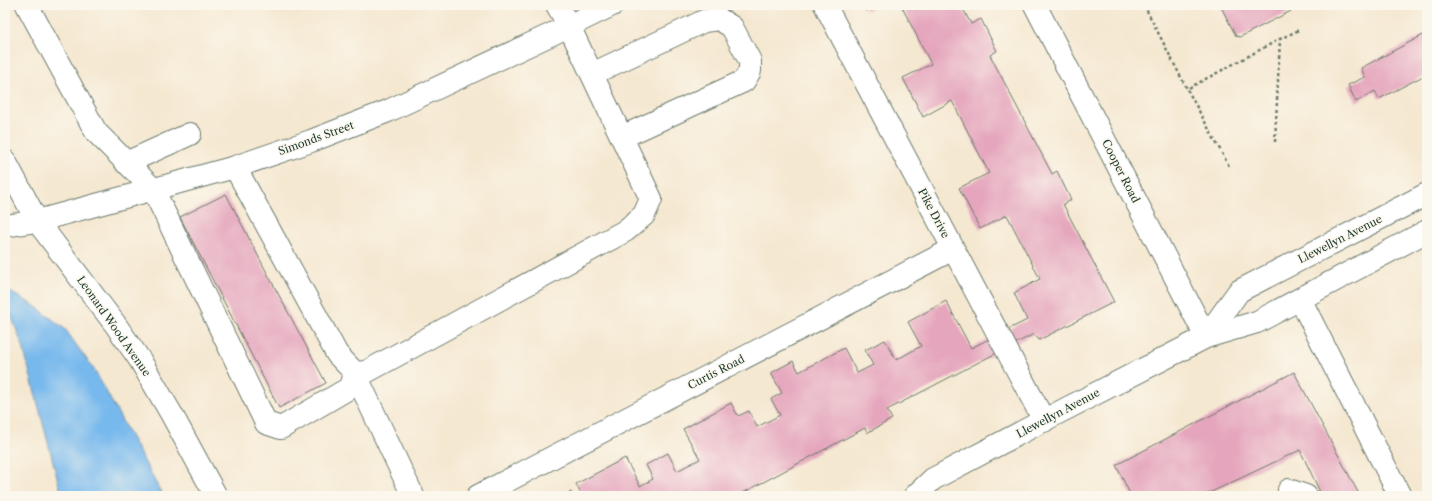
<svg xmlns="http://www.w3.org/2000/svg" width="1432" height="501" viewBox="0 0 1432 501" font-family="'Libre Caslon Text',serif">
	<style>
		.water { fill: #78b9ed; stroke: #4c7b90 }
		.building { fill: #e5a6bd }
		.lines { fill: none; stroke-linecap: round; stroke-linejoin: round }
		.minor-casing { stroke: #6a796b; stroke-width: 24 }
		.path { stroke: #6a796b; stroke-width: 2.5; stroke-dasharray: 3 3; stroke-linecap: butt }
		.minor { stroke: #fff; stroke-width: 22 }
		.labels { text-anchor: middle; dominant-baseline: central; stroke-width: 3; stroke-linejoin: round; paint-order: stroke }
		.street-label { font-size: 11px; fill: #1f3d34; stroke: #fbf7ec }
	</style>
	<rect width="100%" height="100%" fill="#fbf7ec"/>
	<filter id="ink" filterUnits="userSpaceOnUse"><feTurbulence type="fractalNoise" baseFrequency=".025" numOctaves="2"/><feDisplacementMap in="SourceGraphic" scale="8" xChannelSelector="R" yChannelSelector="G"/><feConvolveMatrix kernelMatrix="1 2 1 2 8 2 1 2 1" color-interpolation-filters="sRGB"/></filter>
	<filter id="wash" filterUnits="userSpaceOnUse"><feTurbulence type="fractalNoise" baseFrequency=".012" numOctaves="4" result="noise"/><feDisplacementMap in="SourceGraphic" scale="16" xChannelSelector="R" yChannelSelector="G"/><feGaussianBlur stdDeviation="0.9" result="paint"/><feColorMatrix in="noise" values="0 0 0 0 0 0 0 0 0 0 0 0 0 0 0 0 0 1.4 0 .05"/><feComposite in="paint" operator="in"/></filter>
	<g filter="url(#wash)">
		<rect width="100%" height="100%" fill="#f5e8d1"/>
		<path class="water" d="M10 292 35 306 65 329 95 371 163 496H62L23 347 6 302 5 294Z"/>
		<g id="blocks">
			<path class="building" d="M863 5H878L866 11Z
				M901 5H961L971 24 981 19 997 51 990 55 1052 174 1057 171 1071 200 1063 204 1114 302 1039 340 1034 334 979 362 887 410 892 419 867 433 865 428 739 495 740 496H582L576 484 625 458 640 486 653 479 646 465 668 453 677 471 700 459 683 429 731 403 738 416 749 411 757 427 780 415 771 399 782 393 771 373 793 361 799 372 844 348 857 373 873 365 865 350 885 340 896 360 921 346 908 322 946 301 971 348 1027 320 1014 293 1040 279 1007 215 980 229 959 188 989 173 952 101 923 117 903 78 931 64Z
				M1220 5H1289L1291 11 1240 37 1236 36Z
				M1427 33V74L1379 99 1375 91 1356 102 1348 85 1365 77 1361 68Z
				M226 194 266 271 326 383 279 408 180 217Z
				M1294 372 1360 496H1322L1300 450 1203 496H1131L1116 465Z
				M571 492 573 496H563Z"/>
		</g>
	</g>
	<g filter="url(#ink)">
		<use href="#blocks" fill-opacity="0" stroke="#6a796b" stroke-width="1"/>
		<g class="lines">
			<g class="minor-casing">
				<path id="minor" d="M27 5 96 132 153 189 266 423 281 428 351 387 355 373
					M825 5 1044 421
					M1035 5 1206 337
					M592 74 704 21 719 19 732 27 750 61V71L744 81 622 137
					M5 161 37 221 115 324 140 360 172 415 216 496
					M126 163 190 134
					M235 167 337 354 355 373 366 372 625 231 644 215 651 199 569 26 557 5
					M5 226 37 221 235 167 311 141 388 111 569 26 612 5
					M1300 299 1400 496
					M1206 337 1239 291 1427 194
					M355 373 413 496
					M1289 490 1306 496
					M478 496 953 249
					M915 496 933 479 1052 416 1206 337 1257 322 1427 231"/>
			</g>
			<path class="path" d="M1144 5 1187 89
				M1275 142 1280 39 1299 30
				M1229 166 1187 89 1280 39"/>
			<use href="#minor" class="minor"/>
		</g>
	</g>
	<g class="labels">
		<g class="street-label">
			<text transform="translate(316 138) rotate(-20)">Simonds Street</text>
			<text transform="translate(1121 171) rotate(63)">Cooper Road</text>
			<text transform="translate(934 213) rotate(62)">Pike Drive</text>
			<text transform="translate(1340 239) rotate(-27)">Llewellyn Avenue</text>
			<text transform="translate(114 326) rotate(55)">Leonard Wood Avenue</text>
			<text transform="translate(716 372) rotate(-27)">Curtis Road</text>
			<text transform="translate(1058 413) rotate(-28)">Llewellyn Avenue</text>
		</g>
	</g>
	<rect width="1432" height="501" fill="none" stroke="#fbf7ec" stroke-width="20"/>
</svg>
